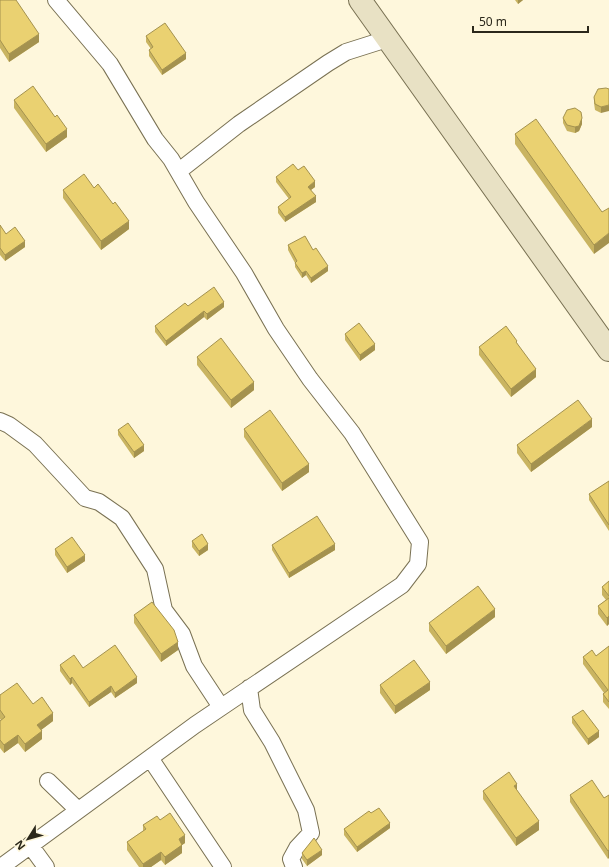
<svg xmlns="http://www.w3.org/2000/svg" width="609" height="867" viewBox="0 0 609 867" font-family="'Noto Sans',sans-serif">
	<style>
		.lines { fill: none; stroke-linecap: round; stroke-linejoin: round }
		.street-casing { stroke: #797153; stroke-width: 18 }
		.secondary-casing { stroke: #797153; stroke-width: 24 }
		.street { stroke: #fff; stroke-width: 16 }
		.secondary { stroke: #e8e1c4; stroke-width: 22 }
		.wall { fill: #c9b461 }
		.shaded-wall { fill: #a4924f }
		.building { fill: #ead171; stroke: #a4924f }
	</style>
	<rect width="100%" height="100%" fill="#fef7dc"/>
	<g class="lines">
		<g class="street-casing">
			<path id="street" d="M179 171 239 124 328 63 346 52 387 39
				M0 421 9 425 35 444 85 498 99 502 122 518 155 569 164 610 182 634 194 666 221 707
				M249 688 252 710 272 742 306 810 311 833 297 848 291 859 294 867
				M150 758 223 867
				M48 781 78 810
				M30 845 46 867
				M1 867 195 725 402 585 418 564 420 542 352 433 310 379 276 329 244 273 196 202 171 159 155 139 110 64 56 0"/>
		</g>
		<g class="secondary-casing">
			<path id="secondary" d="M360 0 609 350"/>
		</g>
		<use href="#street" class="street"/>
		<use href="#secondary" class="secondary"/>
	</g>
	<path class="wall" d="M0 0 39 42 9 62 0 48Z
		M515 0H523L518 4Z
		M146 36 186 59 162 75 149 56V50L151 49 146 42Z
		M609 89 601 113 595 110 594 103V97Z
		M14 100 55 117 67 137 46 152 14 108Z
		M563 118 582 124 579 131 575 133 567 131 563 123Z
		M515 134 602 212 594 254 515 144Z
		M298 170 315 187 311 190 316 202 285 222 278 213V207L289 199 276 182V177Z
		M94 188 129 229 101 250 63 198V190Z
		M0 225 6 234 25 247 5 261 0 255Z
		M288 245 313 250 328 271 311 283 306 275 302 278 295 267V263L288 250Z
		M188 306 224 307 207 320 204 317 166 346 155 332V326Z
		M345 334 375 350 360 361 345 340Z
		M517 343 536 377 511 397 479 355V347Z
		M197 357 254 390 231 408 197 365Z
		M592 427 531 472 517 453V445Z
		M244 429 309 472 282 491 244 437Z
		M118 430 144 451 134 458 118 435Z
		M609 481V531L589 500V494Z
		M192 541 208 550 199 556 192 547Z
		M272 545 335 550 289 578 272 550Z
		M55 549 85 561 67 573 55 555Z
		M609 581V624L607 626 598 614V606L606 600 602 595V587Z
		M134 615 178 650 161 662 134 623Z
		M495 617 446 654 429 631V623Z
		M609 646V709L603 702V694L604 693 583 664V657L596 656Z
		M60 665 83 668 137 683 115 698 111 692 89 707 72 683 70 685 60 671Z
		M380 685 430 690 395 714 380 693Z
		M0 695 33 704 53 721 41 730 42 739 25 752 18 743 4 753 0 748V721L1 720 0 719Z
		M572 717 599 737 588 745 572 723Z
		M517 790 539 830 516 846 483 799V791Z
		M570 795 604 798 609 795 608 859 570 802Z
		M371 813 390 828 357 852 344 835V829Z
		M160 820 185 843 182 845V853L165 865 161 860 151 867H139L127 850V842L143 831V825Z
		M302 853 322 855 307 866 302 859Z"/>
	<path class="shaded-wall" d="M518 0H523L518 4Z
		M39 34V42L9 62V54Z
		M186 53V59L162 75V70Z
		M609 105V111L601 113V107Z
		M582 118V124L579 131 575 133V127Z
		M67 129V137L46 152V144Z
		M315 181V187L308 192V187Z
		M316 196V202L285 222V217Z
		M129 221V229L101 250V241Z
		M609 233V243L594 254V245Z
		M25 241V247L5 261V255Z
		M328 266V271L311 283V278Z
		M306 271V275L302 278V273Z
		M224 302V307L207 320V314Z
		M204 311V317L166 346V341Z
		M375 344V350L360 361V355Z
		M536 369V377L511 397V389Z
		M254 382V390L231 408V400Z
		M592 419V427L531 472V464Z
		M144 445V451L134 458V452Z
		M309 464V472L282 491V483Z
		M208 544V550L199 556V551Z
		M335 544V550L289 578V573Z
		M85 555V561L67 573V567Z
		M495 609V617L446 654V646Z
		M609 616V624L607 626V618Z
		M178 642V650L161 662V654Z
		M72 677V683L70 685V679Z
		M137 677V683L115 698V693Z
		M430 682V690L395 714V706Z
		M111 686V692L89 707V702Z
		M53 713V721L37 733V725Z
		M42 731V739L25 752V744Z
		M599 731V737L588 745V739Z
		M18 735V743L4 753V745Z
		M517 784V792L514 786Z
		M539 821V830L516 846V838Z
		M390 823V828L357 852V847Z
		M185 835V843L182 845V853L165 865V857L179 839Z
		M322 850V855L307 866V860Z
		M609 850V858L608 859V851Z
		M161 852V860L151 867H143V864Z"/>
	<path class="building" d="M0 0H16L39 34 9 54 0 40Z
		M165 23 186 53 162 70 149 50 153 47 146 36Z
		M33 86 55 117 57 115 67 129 46 144 14 100Z
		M606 88 609 89V105L601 107 595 104 594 97 598 89Z
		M575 108 581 112 582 118 579 126 575 127 567 125 563 118 567 110Z
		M536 119 602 212 609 208V233L594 245 515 134Z
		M293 164 298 170 304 166 315 181 308 187 316 196 285 217 278 207 291 197 276 177Z
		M84 174 94 188 98 184 113 204 115 202 129 221 101 241 63 190Z
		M0 225 6 234 15 227 25 241 5 255 0 248Z
		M305 236 313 250 316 248 328 266 311 278 306 271 302 273 295 263 297 261 288 245Z
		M214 287 224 302 207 314 204 311 166 341 155 326 185 303 188 306Z
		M359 323 375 344 360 355 345 334Z
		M506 326 517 341 516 342 536 369 511 389 479 347Z
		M221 338 254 382 231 400 197 357Z
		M578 400 592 419 531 464 517 445Z
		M270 410 309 464 282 483 244 429Z
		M128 423 144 445 134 452 118 430Z
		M609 481V525L589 494Z
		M317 516 335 544 289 573 272 545Z
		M202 534 208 544 199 551 192 541Z
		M72 537 85 555 67 567 55 549Z
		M609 581V596L602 587Z
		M478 586 495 609 446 646 429 623Z
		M609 598V616L607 618 598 606Z
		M152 602 174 630 178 642 161 654 134 615Z
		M115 645 137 677 115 693 111 686 89 702 72 677 70 679 60 665 74 655 83 668Z
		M609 646V702L603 694 608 690 583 657 592 650 596 656Z
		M414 660 430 682 395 706 380 685Z
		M17 683 33 704 42 697 53 713 37 725 42 731 25 744 18 735 4 745 0 740V721L5 717 0 710V695Z
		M583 710 599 731 588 739 572 717Z
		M509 772 517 784 514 786 539 821 516 838 483 791Z
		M592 780 604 798 609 795V850L608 851 570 795Z
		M379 808 390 823 357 847 344 829 369 811 371 813Z
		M170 813 185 835 179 839 182 845 165 857 161 852 143 864 127 842 146 829 143 825 157 816 160 820Z
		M314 838 322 850 307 860 302 853Z"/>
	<g transform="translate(28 839) rotate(233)" stroke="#fef7dc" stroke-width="3" paint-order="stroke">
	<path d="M0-3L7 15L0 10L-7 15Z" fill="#2b281b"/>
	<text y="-6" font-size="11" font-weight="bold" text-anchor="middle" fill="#2b281b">N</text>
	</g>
	<path d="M473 26v6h115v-6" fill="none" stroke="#2b281b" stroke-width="2"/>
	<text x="479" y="26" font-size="12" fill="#2b281b" stroke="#fef7dc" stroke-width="3" paint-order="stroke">50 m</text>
</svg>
